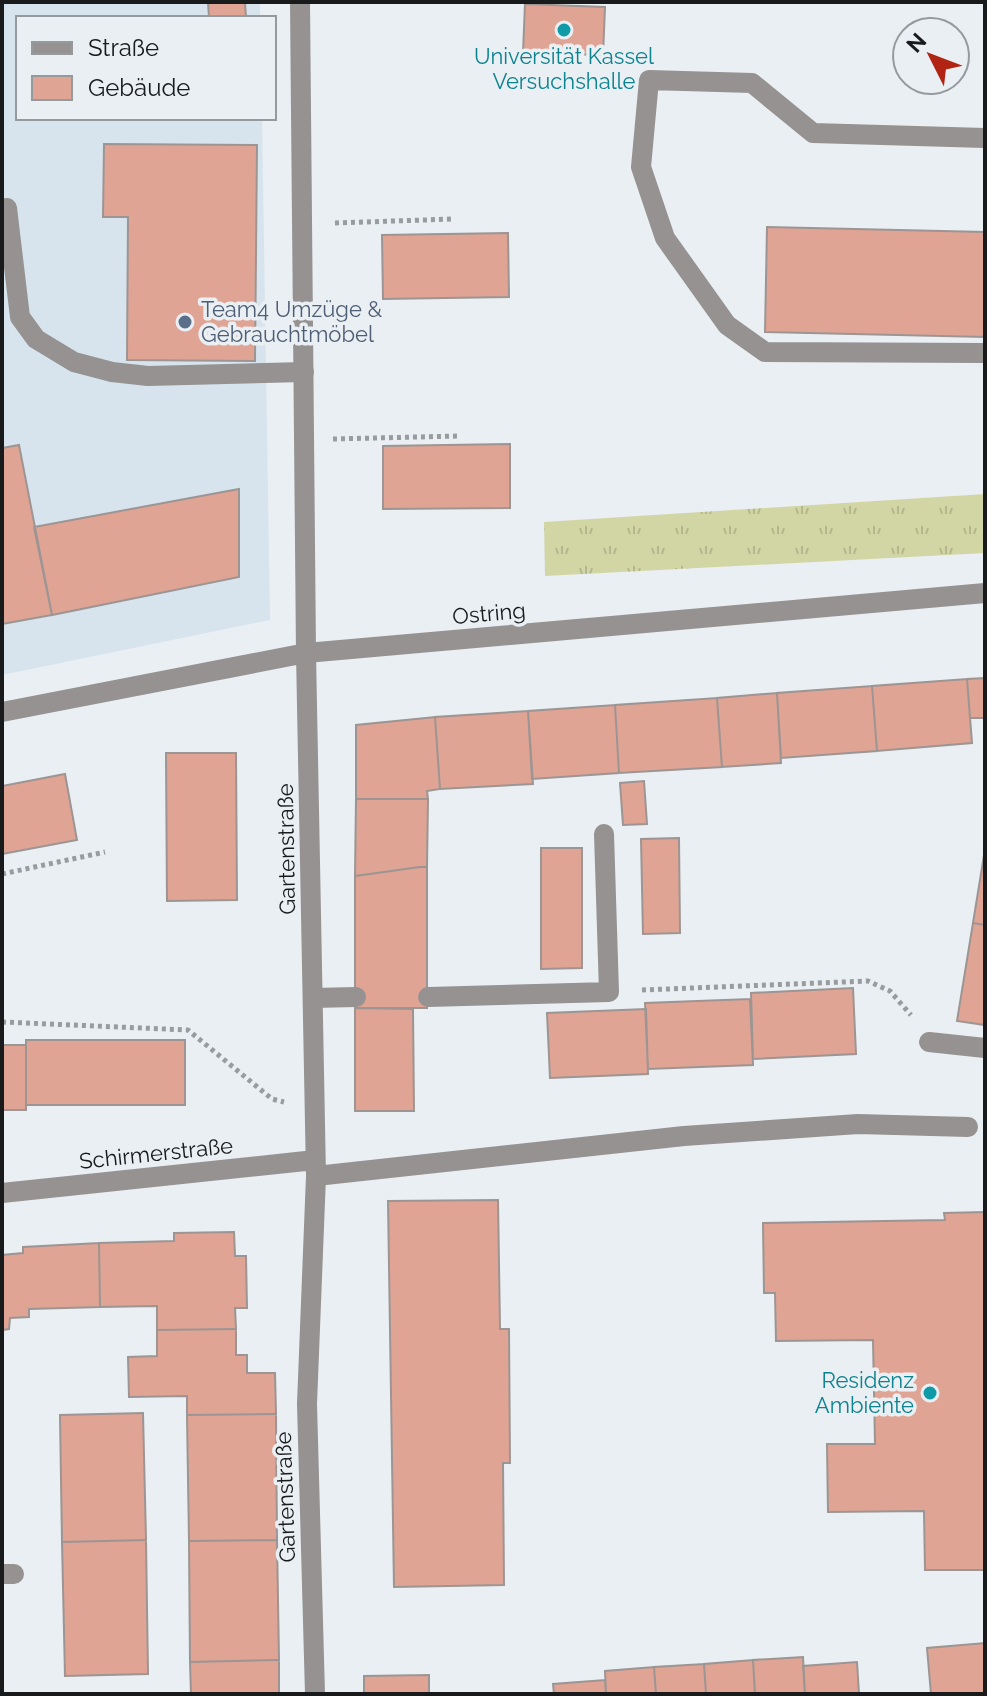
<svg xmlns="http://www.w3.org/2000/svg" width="987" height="1696" viewBox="0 0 987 1696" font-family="Raleway,sans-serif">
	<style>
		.built { fill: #d7e4ed }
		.grass { fill: url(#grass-tufts) }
		.building { fill: #e0a495; stroke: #9c9593; stroke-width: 2 }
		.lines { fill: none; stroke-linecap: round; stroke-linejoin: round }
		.path { stroke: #989c9f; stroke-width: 5; stroke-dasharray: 4 4; stroke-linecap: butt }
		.lane { stroke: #959291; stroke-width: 20 }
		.street { stroke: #959291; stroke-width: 20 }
		.culture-dot { fill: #0f9aa8; stroke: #e9eff3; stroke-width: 3 }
		.service-dot { fill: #5c6f8a; stroke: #e9eff3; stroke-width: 3 }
		.labels { text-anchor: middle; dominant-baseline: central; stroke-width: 7; stroke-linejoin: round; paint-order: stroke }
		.culture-label { font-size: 22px; fill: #0d838f; stroke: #e9eff3 }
		.service-label { font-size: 22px; fill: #4e5e75; stroke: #e9eff3; text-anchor: start }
		.street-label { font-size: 22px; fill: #181a1c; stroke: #e9eff3 }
	</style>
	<defs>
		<pattern id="grass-tufts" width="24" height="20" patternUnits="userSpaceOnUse" patternTransform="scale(2)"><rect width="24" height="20" fill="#d2d6a4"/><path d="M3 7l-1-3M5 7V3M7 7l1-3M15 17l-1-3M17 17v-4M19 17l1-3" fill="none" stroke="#b4b78d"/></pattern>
	</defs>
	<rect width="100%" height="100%" fill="#e9eff3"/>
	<path class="built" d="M2 2H260V18H18V118H262L270 620 2 675Z"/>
	<path class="grass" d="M985 494V553L545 576 544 522Z"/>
	<path class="building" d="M208 2H245L246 18H209Z
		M525 4 605 7 603 55 523 53Z
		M104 144 257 145 255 361 127 360 128 217H103Z
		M767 227 985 232V337L765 332Z
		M508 233 509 297 383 299 382 235Z
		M510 444V508L383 509V446Z
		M19 445 52 615 2 624V448Z
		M239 489V577L52 615 34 527Z
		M985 678V718H970L967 679Z
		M967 679 972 743 877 751 872 686Z
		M872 686 877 751 781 758 777 693Z
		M777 693 781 763 722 767 717 698Z
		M717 698 722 767 619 773 615 705Z
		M615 705 619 773 532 779 528 711Z
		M528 711 533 784 440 789 435 717Z
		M435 717 440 789 427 791 428 799H356V725Z
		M166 753H236L237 900 167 901Z
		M65 774 77 840 2 854V786Z
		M644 781 647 824 623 825 620 783Z
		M356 799H428L427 866 355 876Z
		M679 838 680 933 643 934 641 839Z
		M541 848H582V968L541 969Z
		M985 849V925L973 923Z
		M427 866V1008H355V876Z
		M973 923 985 925V1025L957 1021Z
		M853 988 856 1054 753 1059 751 993Z
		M750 999 753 1065 648 1069 645 1003Z
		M355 1008 413 1009 414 1111H355Z
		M646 1009 648 1074 550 1078 547 1013Z
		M26 1040H185V1105H26Z
		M2 1045H26V1110H2Z
		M498 1200 500 1329H509L510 1463H503L504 1585 394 1587 388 1201Z
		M985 1212V1570H925L924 1511 828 1512 827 1444H875L873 1340 776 1341 775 1293H764L763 1223 945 1220 944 1213Z
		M234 1232 235 1256H246L247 1308H235L236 1329 157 1330V1306L100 1307 99 1243 174 1241V1233Z
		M99 1243 100 1307 29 1309V1317L10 1318 9 1329 2 1330V1255L23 1253V1247Z
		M236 1329V1355H247V1373H275L276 1414 187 1415V1396L129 1397 128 1357 157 1356V1330Z
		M143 1413 146 1540 62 1542 60 1415Z
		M276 1414 277 1540 189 1541 187 1415Z
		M146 1540 148 1674 65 1676 62 1542Z
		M277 1540 279 1660 190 1662 189 1541Z
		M985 1643V1694H931L927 1648Z
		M803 1657 805 1694H755L753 1660Z
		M279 1660V1694H191L190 1662Z
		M753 1660 755 1694H706L704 1664Z
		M857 1662 859 1694H805L803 1666Z
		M704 1664 706 1694H656L654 1667Z
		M654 1667 656 1694H606L605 1671Z
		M429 1675V1694H364V1676Z
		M605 1680 606 1694H554L553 1684Z"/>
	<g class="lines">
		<path class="path" d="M335 223 453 219
			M333 439 459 436
			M2 874 105 852
			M642 990 868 981 890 991 911 1015
			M2 1022 188 1030 272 1099 284 1102"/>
		<path class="lane" d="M985 138 813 133 752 83 649 80 641 167 665 238 727 325 765 352 985 353
			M7 208 20 317 36 339 74 362 112 372 148 376 304 372
			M428 997 609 992 604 834
			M313 998 356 997
			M929 1042 985 1048
			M316 1176 684 1136 858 1124 968 1127
			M2 1574H14"/>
		<path class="street" d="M300 2 306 653 316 1176 307 1404 315 1694
			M2 712 306 653 985 593
			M2 1193 315 1160"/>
	</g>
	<g class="culture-dot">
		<circle cx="564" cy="30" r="8"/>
		<circle cx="930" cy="1393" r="8"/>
	</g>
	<circle class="service-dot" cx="185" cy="322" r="8"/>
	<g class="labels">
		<g class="culture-label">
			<text x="564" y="56">Universität Kassel<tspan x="564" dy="25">Versuchshalle</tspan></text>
			<text x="914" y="1380" text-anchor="end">Residenz<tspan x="914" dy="25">Ambiente</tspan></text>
		</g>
		<g class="service-label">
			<text x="201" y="309">Team4 Umzüge &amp;<tspan x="201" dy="25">Gebrauchtmöbel</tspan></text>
		</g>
		<g class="street-label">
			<text transform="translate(489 613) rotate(-5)">Ostring</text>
			<text transform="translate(286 849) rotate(-91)">Gartenstraße</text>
			<text transform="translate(156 1153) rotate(-6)">Schirmerstraße</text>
			<text transform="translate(285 1497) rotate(-92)">Gartenstraße</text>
		</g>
	</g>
	<rect width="987" height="1696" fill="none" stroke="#181a1c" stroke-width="8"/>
	<rect x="16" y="16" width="260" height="104" fill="#e9eff3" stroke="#959a9d" stroke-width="2"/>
	<rect x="32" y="42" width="40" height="12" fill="#959291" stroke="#959a9d" stroke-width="2"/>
	<text x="88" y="56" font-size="24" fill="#181a1c">Straße</text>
	<rect x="32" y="76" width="40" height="24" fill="#e0a495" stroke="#959a9d" stroke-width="2"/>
	<text x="88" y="96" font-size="24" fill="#181a1c">Gebäude</text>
	<g transform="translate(931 56) rotate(312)"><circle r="38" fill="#e9eff3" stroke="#959a9d" stroke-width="2"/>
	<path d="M0-6L14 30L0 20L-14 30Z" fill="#b12312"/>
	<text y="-12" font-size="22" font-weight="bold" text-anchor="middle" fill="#181a1c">N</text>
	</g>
</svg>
